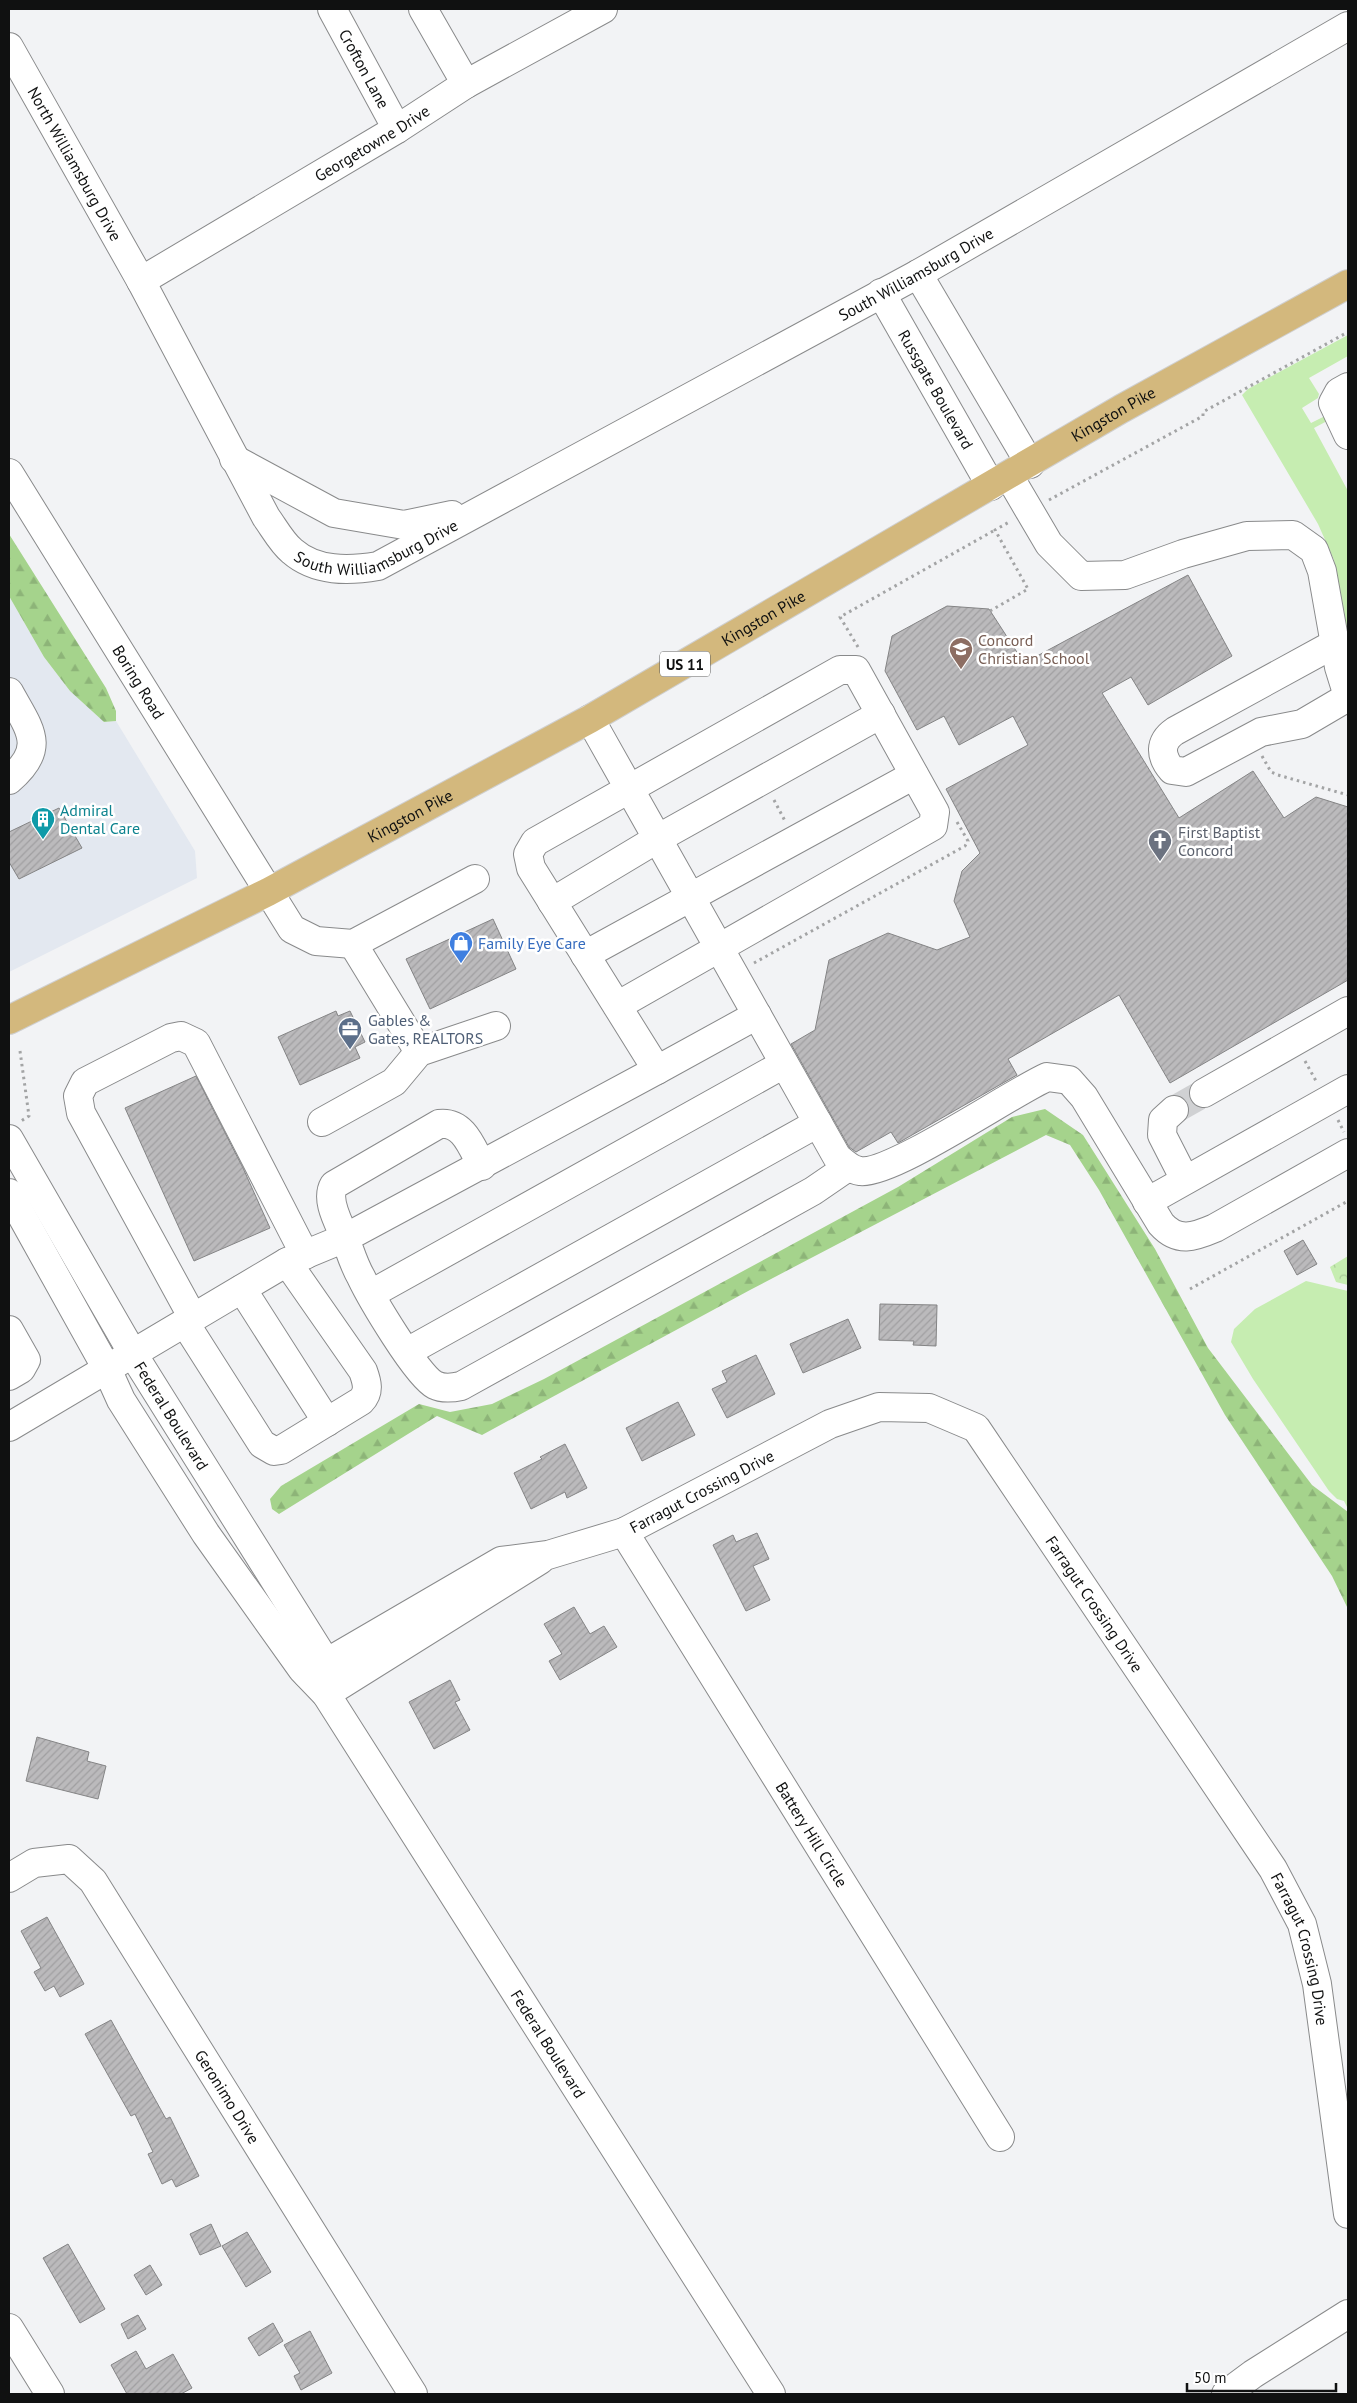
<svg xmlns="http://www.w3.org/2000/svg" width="1357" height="2403" viewBox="0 0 1357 2403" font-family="'PT Sans',sans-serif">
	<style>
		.built { fill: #e3e8f0 }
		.green { fill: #c6edb1 }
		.forest { fill: url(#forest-firs) }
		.park { fill: url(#park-crowns) }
		.building { fill: url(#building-hatch); stroke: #848485 }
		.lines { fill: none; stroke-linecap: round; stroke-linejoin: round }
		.minor-tunnel { stroke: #d0d1d3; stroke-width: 28; stroke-dasharray: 28 14; stroke-linecap: butt }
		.minor-casing { stroke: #898a8b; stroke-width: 30 }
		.major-casing { stroke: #cfcfcf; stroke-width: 30 }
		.path { stroke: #a3a4a5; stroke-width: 3; stroke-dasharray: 2.5 4; stroke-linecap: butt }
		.minor { stroke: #fff; stroke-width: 28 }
		.major { stroke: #d3b87d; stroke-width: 28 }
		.labels { text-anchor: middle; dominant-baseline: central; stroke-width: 5; stroke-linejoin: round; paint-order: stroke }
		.shield { fill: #fff; stroke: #585858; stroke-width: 1 }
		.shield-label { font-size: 15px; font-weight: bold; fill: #101111 }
		.street-label { font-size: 16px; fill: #101111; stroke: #fff }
		.education-label { font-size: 16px; fill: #785e54; stroke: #fff; text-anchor: start }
		.culture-label { font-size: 16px; fill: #0d838f; stroke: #fff; text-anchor: start }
		.worship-label { font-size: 16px; fill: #5b616d; stroke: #fff; text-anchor: start }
		.shop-label { font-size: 16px; fill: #366cbe; stroke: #fff; text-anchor: start }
		.service-label { font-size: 16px; fill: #4e5e75; stroke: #fff; text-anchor: start }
	</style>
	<defs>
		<pattern id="forest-firs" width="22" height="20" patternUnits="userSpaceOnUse" patternTransform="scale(1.25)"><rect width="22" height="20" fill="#a5d38c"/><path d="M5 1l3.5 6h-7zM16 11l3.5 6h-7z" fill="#8db478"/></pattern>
		<pattern id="park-crowns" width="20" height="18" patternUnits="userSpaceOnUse" patternTransform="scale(1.25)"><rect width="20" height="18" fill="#c6edb1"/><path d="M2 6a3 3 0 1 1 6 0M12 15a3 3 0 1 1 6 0" fill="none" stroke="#a9ca97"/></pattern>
		<pattern id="building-hatch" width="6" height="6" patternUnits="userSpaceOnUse" patternTransform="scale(1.25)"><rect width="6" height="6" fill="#bbbabc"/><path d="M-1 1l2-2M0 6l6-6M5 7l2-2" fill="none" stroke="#a09fa1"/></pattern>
	</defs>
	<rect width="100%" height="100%" fill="#f2f3f5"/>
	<path class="built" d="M9 596 44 657 70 691 104 722 116 721 195 851 197 878 9 972Z"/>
	<path class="green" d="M1348 335V356L1309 378 1319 394 1318 398 1302 408 1311 423 1325 416 1327 421 1314 428 1348 491V647L1334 560 1318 524 1242 395 1248 389Z
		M1306 1281 1348 1291V1509L1344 1501 1337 1499 1329 1491 1253 1379 1231 1342 1234 1329 1255 1309Z"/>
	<path class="forest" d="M9 534 106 688 116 711V721L104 722 70 691 44 657 9 596Z
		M1045 1109 1083 1135 1155 1249 1208 1348 1312 1485 1348 1512V1609L1332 1576 1225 1415 1099 1190 1070 1145 1046 1135 750 1290 482 1435 437 1416 279 1514 272 1509 270 1499 281 1486 419 1404 450 1412 492 1404 544 1379 898 1187 1012 1117Z"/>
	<path class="park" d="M1348 1256V1285L1336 1282 1330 1267Z"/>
	<path class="building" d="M1188 575 1232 656 1148 705 1131 677 1102 693 1179 818 1253 771 1284 818 1316 797 1348 807V980L1170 1083 1119 995 1008 1059 1017 1075 898 1143 891 1132 856 1152 849 1147 791 1044 815 1030 829 960 888 933 937 950 970 937 954 901 962 871 980 853 946 789 1028 745 1013 716 959 745 944 716 917 730 885 671 892 636 947 606 989 609 1024 663Z
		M59 808 82 848 19 879 9 862V832Z
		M493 919 516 969 430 1009 406 959Z
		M336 1011 338 1016 350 1011 365 1042 355 1047 360 1058 300 1085 278 1037Z
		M196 1076 243 1168 270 1228 194 1261 125 1108Z
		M1303 1240 1317 1264 1297 1275 1284 1251Z
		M880 1304 937 1305 936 1346 913 1345 914 1341 879 1340Z
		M848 1319 861 1348 803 1373 790 1344Z
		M756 1355 775 1394 727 1418 712 1389 727 1382 722 1371Z
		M678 1402 695 1435 642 1461 626 1428Z
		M565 1444 587 1488 567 1498 565 1492 531 1509 514 1473 542 1459 540 1457Z
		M757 1533 769 1559 753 1566 770 1600 746 1611 713 1545 733 1535 736 1542Z
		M574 1607 590 1634 604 1626 617 1647 560 1680 549 1661 562 1654 544 1624Z
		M450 1680 460 1700 455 1702 470 1730 434 1749 409 1702Z
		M37 1737 89 1752 87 1761 106 1766 98 1799 26 1781Z
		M47 1917 84 1984 60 1997 54 1986 45 1991 34 1972 41 1968 21 1931Z
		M111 2020 166 2119 170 2117 199 2176 176 2187 172 2179 162 2184 148 2154 153 2152 135 2114 131 2116 85 2034Z
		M211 2224 221 2246 200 2255 190 2234Z
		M247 2232 271 2272 246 2287 222 2246Z
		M68 2244 105 2309 80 2323 43 2258Z
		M150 2265 162 2285 146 2295 134 2275Z
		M138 2315 146 2329 128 2339 121 2324Z
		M273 2323 283 2341 259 2356 248 2338Z
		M310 2331 332 2373 301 2390 294 2376 300 2373 284 2345Z
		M136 2351 146 2369 173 2354 192 2388 181 2394H127L111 2365Z"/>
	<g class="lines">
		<path class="minor-tunnel" d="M1174 1110 1204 1093"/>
		<g class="minor-casing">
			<g id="minor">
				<path id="s1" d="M332 9 397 129"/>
				<path d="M423 9 466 84"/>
				<path id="s2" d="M9 47 141 281 266 517C274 528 282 543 292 551 316 572 349 571 378 566L918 274 1348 26"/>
				<path d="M918 274 1030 464"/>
				<path id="s3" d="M141 281 397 129 466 84 603 9"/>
				<path id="s4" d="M881 293 991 486"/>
				<path d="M1348 387 1339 392 1333 403 1348 435"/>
				<path d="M234 459 334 513 404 525 452 515"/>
				<path id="s5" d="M9 473 292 929 316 941 353 944 475 879"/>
				<path d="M1009 476 1049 544 1081 576 1125 575 1183 554 1247 536 1293 535 1314 550 1322 571 1339 667 1348 696"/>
				<path d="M1334 644 1175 731C1159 742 1160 756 1172 770L1186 772 1261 732 1302 724 1348 697"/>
				<path d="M9 692C29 729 48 747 9 780"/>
				<path d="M590 719 837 1157C844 1163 851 1170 860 1171 890 1176 1011 1093 1047 1077L1069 1080 1084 1097 1161 1224C1178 1243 1194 1237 1215 1228L1348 1153"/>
				<path d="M552 902 657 839 881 714"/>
				<path d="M353 944 419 1052"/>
				<path d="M585 955 914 775"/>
				<path d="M617 1006 933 826 935 812 856 670H840L535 842 528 854 531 868 657 1070 757 1015"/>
				<path d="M657 1070 345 1238C350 1251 354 1265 361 1277 371 1298 417 1376 435 1385 443 1389 452 1388 461 1386L813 1191 848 1167"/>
				<path d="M1204 1093 1348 1011"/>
				<path d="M1174 1110 1163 1120 1162 1135 1185 1180"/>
				<path d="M322 1122 394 1082 419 1052 496 1026"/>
				<path id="s6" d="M9 1139 133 1354 324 1659 325 1682"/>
				<path id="s7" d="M9 1193 107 1369 121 1400 206 1534 302 1669 326 1694 771 2394"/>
				<path d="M1147 1202 1348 1089"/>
				<path d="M242 1289 327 1422"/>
				<path d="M371 1294 784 1064"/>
				<path d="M193 1318 81 1113 78 1096 85 1082 171 1038 181 1036 196 1043 305 1255"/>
				<path d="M185 1323 262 1444 274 1451 281 1450 361 1401C370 1392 367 1382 363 1371L287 1262"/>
				<path d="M9 1330 26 1360 21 1369 9 1376"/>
				<path d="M407 1352 818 1123"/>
				<path d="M9 1427 287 1262 345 1238C339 1223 325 1200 334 1185L439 1124C464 1121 472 1148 482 1166"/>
				<path id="s8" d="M624 1532 1000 2137"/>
				<path id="s9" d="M307 1674 501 1561 548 1555 624 1532 830 1424 879 1407 929 1408 976 1428 1273 1869 1302 1924 1317 1984 1348 2214"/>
				<path d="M326 1694 540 1560"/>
				<path id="s10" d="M9 1878 34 1863 69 1859 93 1881 413 2394"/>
				<path d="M9 2328 50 2394"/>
				<path d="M1226 2394 1253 2374 1348 2314"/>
			</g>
		</g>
		<g class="major-casing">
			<g id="major">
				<path id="s11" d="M9 1020 268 892 590 719 1121 409 1348 284"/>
			</g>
		</g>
		<path class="path" d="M1049 500 1203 416V412L1348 332
			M990 611 1028 589 995 530 1011 521
			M858 647 840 617 995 530
			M1262 756 1271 772 1278 775 1348 795
			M774 800 785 821
			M754 963 965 846 968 841 957 822
			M20 1051 29 1116 21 1121
			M1305 1061 1316 1081
			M1338 1120 1344 1132
			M1190 1289 1348 1201"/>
		<use href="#minor" class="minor"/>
		<use href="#major" class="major"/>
	</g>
	<defs>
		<g id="school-pin" transform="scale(1.25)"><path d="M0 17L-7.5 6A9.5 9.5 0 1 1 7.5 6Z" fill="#8d6e63" stroke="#fff"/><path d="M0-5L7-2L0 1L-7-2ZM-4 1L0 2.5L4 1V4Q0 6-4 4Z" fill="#fff"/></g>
		<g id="building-pin" transform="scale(1.25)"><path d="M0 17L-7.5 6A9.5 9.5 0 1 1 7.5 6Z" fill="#0f9aa8" stroke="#fff"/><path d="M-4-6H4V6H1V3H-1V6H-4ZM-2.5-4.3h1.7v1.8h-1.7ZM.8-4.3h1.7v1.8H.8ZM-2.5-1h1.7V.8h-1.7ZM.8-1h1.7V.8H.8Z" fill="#fff"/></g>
		<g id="church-pin" transform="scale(1.25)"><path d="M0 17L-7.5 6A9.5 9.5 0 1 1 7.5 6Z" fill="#6b7280" stroke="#fff"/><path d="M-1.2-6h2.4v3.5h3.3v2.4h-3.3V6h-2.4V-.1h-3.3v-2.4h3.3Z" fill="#fff"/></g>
		<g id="shop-pin" transform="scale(1.25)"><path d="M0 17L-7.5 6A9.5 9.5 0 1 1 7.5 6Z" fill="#3f7fe0" stroke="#fff"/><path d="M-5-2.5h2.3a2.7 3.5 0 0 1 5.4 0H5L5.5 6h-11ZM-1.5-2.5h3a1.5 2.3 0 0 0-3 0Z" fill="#fff"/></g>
		<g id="office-pin" transform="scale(1.25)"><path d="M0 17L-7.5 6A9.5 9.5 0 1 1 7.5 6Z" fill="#5c6f8a" stroke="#fff"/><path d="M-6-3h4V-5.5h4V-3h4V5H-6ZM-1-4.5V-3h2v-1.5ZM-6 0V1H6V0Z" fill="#fff"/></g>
	</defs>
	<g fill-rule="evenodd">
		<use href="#school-pin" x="961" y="649"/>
		<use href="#building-pin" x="43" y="819"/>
		<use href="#church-pin" x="1160" y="841"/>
		<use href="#shop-pin" x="461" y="943"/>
		<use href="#office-pin" x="350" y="1029"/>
	</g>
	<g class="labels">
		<rect class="shield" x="660" y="651.5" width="50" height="25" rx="4"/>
		<g class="shield-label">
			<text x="685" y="664">US 11</text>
		</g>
		<g class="street-label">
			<text stroke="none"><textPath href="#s1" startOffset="68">Crofton Lane</textPath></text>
			<text stroke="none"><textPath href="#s3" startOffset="269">Georgetowne Drive</textPath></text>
			<text stroke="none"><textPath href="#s2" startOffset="134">North Williamsburg Drive</textPath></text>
			<text stroke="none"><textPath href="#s2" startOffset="1281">South Williamsburg Drive</textPath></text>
			<text stroke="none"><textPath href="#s4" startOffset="111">Russgate Boulevard</textPath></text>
			<text stroke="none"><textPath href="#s11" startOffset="1260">Kingston Pike</textPath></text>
			<text stroke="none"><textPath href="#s2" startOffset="671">South Williamsburg Drive</textPath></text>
			<text stroke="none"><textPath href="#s11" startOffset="855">Kingston Pike</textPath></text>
			<text stroke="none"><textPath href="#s5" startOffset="246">Boring Road</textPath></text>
			<text stroke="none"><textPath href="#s11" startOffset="450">Kingston Pike</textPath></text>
			<text stroke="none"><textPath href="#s6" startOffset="321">Federal Boulevard</textPath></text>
			<text stroke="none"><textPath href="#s9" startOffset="439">Farragut Crossing Drive</textPath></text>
			<text stroke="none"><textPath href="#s9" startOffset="949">Farragut Crossing Drive</textPath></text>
			<text stroke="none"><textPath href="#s8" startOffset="356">Battery Hill Circle</textPath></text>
			<text stroke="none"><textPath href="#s9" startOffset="1354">Farragut Crossing Drive</textPath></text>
			<text stroke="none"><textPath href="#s7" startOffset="1009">Federal Boulevard</textPath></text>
			<text stroke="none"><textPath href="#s10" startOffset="351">Geronimo Drive</textPath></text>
		</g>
		<g class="education-label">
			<text x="978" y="640">Concord<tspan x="978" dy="18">Christian School</tspan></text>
		</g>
		<g class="culture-label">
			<text x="60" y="810">Admiral<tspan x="60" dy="18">Dental Care</tspan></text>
		</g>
		<g class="worship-label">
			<text x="1178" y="832">First Baptist<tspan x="1178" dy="18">Concord</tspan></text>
		</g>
		<g class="shop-label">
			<text x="478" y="943">Family Eye Care</text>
		</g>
		<g class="service-label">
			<text x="368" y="1020">Gables &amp;<tspan x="368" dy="18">Gates, REALTORS</tspan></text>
		</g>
	</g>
	<rect width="1357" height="2403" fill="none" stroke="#101111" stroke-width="20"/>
	<path d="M1187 2383v8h149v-8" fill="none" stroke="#101111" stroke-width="2.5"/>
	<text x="1194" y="2383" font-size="15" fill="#101111" stroke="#ffffff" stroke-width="4" paint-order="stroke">50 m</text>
</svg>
